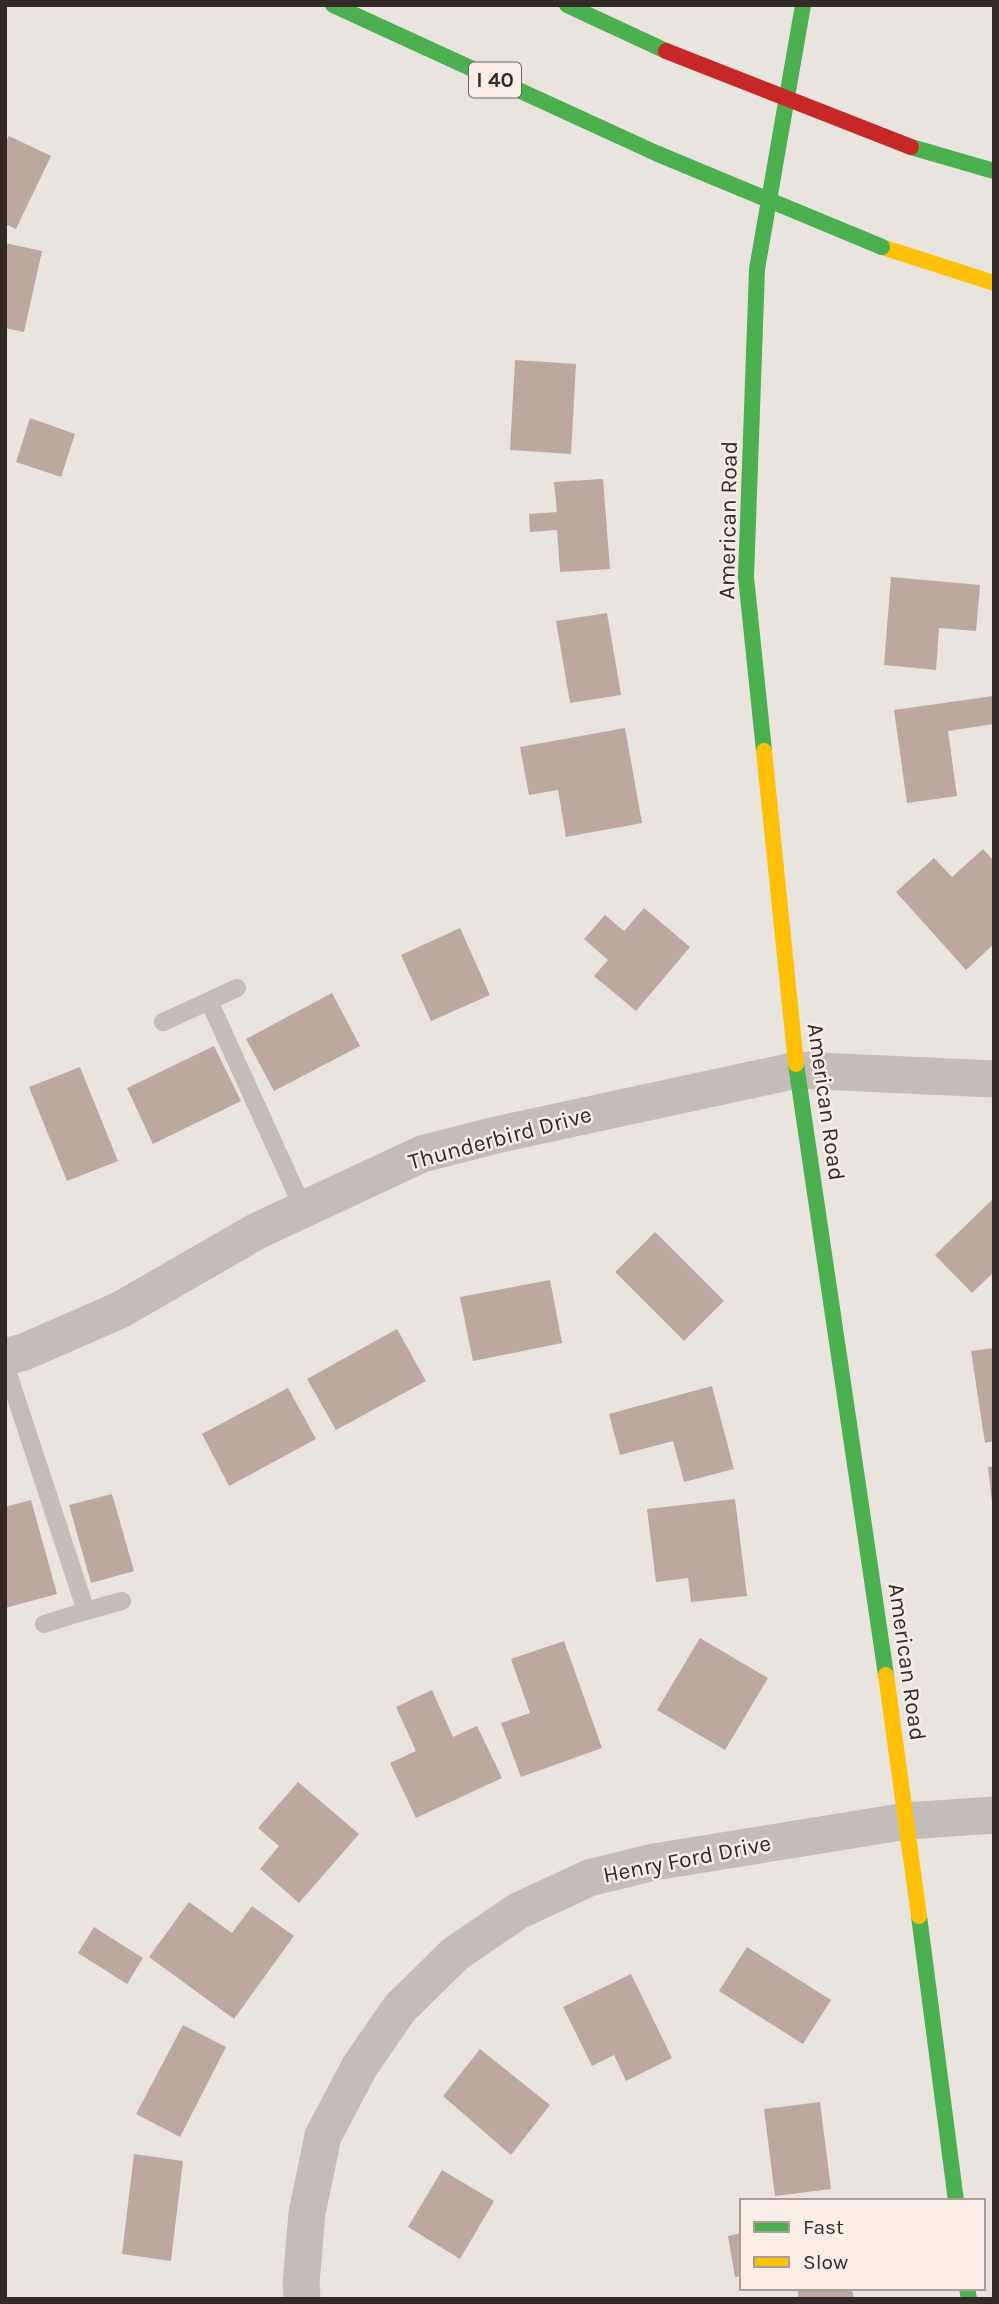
<svg xmlns="http://www.w3.org/2000/svg" width="999" height="2304" viewBox="0 0 999 2304" font-family="Karla,sans-serif">
	<style>
		.building { fill: #bda8a0 }
		.lines { fill: none; stroke-linecap: round; stroke-linejoin: round }
		.lane { stroke: #c3bcb8; stroke-width: 18 }
		.street { stroke: #c3bcb8; stroke-width: 37 }
		.fast { stroke: #4caf50; stroke-width: 16 }
		.slow { stroke: #ffc107; stroke-width: 16 }
		.fast-bridge { stroke: #4caf50; stroke-width: 16 }
		.jam-bridge { stroke: #c62828; stroke-width: 16 }
		.labels { text-anchor: middle; dominant-baseline: central; stroke-width: 5; stroke-linejoin: round; paint-order: stroke }
		.shield { fill: #f8eee5; stroke: #6e645f; stroke-width: 2 }
		.shield-label { font-size: 21px; font-weight: bold; fill: #332926 }
		.street-label { font-size: 23px; fill: #332926; stroke: #f8eee5 }
	</style>
	<rect width="100%" height="100%" fill="#eae4de"/>
	<path class="building" d="M9 136 51 156 16 229 5 224V143Z
		M5 243 42 251 24 332 5 328Z
		M515 360 576 364 571 454 510 450Z
		M30 418 75 434 61 477 16 462Z
		M603 479 610 569 560 572 557 530 530 532 529 514 557 512 554 482Z
		M891 577 980 585 976 631 939 628 936 670 884 665Z
		M607 613 621 695 570 703 556 621Z
		M993 696 994 724 948 731 957 796 907 803 894 710Z
		M625 728 642 823 566 837 558 790 529 795 520 747Z
		M983 849 994 861V944L966 970 896 892 934 858 952 877Z
		M644 908 690 947 636 1011 594 976 608 960 584 939 605 915 624 931Z
		M460 928 490 995 431 1021 401 955Z
		M332 993 360 1046 274 1091 246 1039Z
		M214 1046 241 1101 153 1144 127 1088Z
		M80 1067 118 1161 67 1181 29 1087Z
		M994 1198V1272L972 1293 935 1255Z
		M655 1232 724 1301 684 1341 615 1272Z
		M550 1280 562 1343 473 1361 460 1297Z
		M397 1329 426 1381 336 1430 307 1379Z
		M994 1348V1441L985 1443 971 1351Z
		M712 1386 734 1469 684 1482 673 1441 620 1455 609 1414Z
		M288 1388 316 1439 229 1486 202 1434Z
		M994 1466V1503H992L988 1467Z
		M112 1494 134 1571 91 1583 69 1505Z
		M735 1499 747 1596 691 1602 688 1578 656 1582 647 1509Z
		M31 1500 57 1594 5 1608V1507Z
		M700 1638 768 1678 725 1750 657 1710Z
		M564 1641 602 1748 521 1777 501 1723 530 1713 511 1659Z
		M432 1690 453 1737 477 1726 502 1778 416 1818 390 1763 416 1751 396 1707Z
		M298 1782 359 1834 299 1903 260 1869 279 1846 258 1828Z
		M189 1902 232 1933 252 1906 294 1936 234 2019 149 1957Z
		M94 1927 143 1958 127 1984 78 1953Z
		M747 1947 831 2000 803 2044 719 1991Z
		M631 1974 672 2058 626 2081 614 2055 592 2066 563 2007Z
		M183 2025 226 2047 180 2137 136 2114Z
		M480 2049 550 2105 511 2155 443 2096Z
		M820 2102 831 2189 775 2196 764 2109Z
		M134 2154 183 2161 171 2261 122 2254Z
		M442 2170 494 2201 460 2259 408 2227Z
		M742 2233V2276L735 2277 728 2236Z
		M797 2288H852L854 2299H799Z"/>
	<g class="lines">
		<path class="lane" d="M209 1001 237 988
			M163 1022 209 1001 304 1210
			M5 1364 86 1611 44 1624
			M86 1611 122 1601"/>
		<path class="street" d="M5 1357 24 1352 120 1310 257 1231 422 1154 496 1135 797 1070 994 1079
			M302 2299 301 2283 307 2213 323 2136 360 2066 400 2008 455 1954 518 1911 589 1878 654 1862 907 1821 994 1815"/>
		<path class="fast" d="M333 5 658 154
			M567 5 666 51
			M911 147 994 171
			M764 751 746 577 757 269 803 5
			M796 1064 886 1675
			M919 1916 956 2201
			M967 2288 969 2299"/>
		<path class="slow" d="M882 247 994 283
			M764 751 796 1064
			M886 1675 919 1916"/>
		<path class="fast-bridge" d="M658 154 882 247"/>
		<path class="jam-bridge" d="M666 51 911 147"/>
	</g>
	<g class="labels">
		<rect class="shield" x="469" y="62.5" width="52" height="35" rx="5"/>
		<g class="shield-label">
			<text x="495" y="80">I 40</text>
		</g>
		<g class="street-label">
			<text transform="translate(728 520) rotate(-89)">American Road</text>
			<text transform="translate(826 1102) rotate(82)">American Road</text>
			<text transform="translate(500 1138) rotate(-15)">Thunderbird Drive</text>
			<text transform="translate(907 1662) rotate(82)">American Road</text>
			<text transform="translate(687 1859) rotate(-11)">Henry Ford Drive</text>
		</g>
	</g>
	<rect width="999" height="2304" fill="none" stroke="#332926" stroke-width="14"/>
	<rect x="740" y="2199" width="245" height="91" fill="#f8eee5" stroke="#a99f99" stroke-width="2"/>
	<rect x="754" y="2222" width="35" height="10" fill="#4caf50" stroke="#a99f99" stroke-width="2"/>
	<text x="803" y="2234" font-size="21" fill="#332926">Fast</text>
	<rect x="754" y="2257" width="35" height="10" fill="#ffc107" stroke="#a99f99" stroke-width="2"/>
	<text x="803" y="2269" font-size="21" fill="#332926">Slow</text>
</svg>
